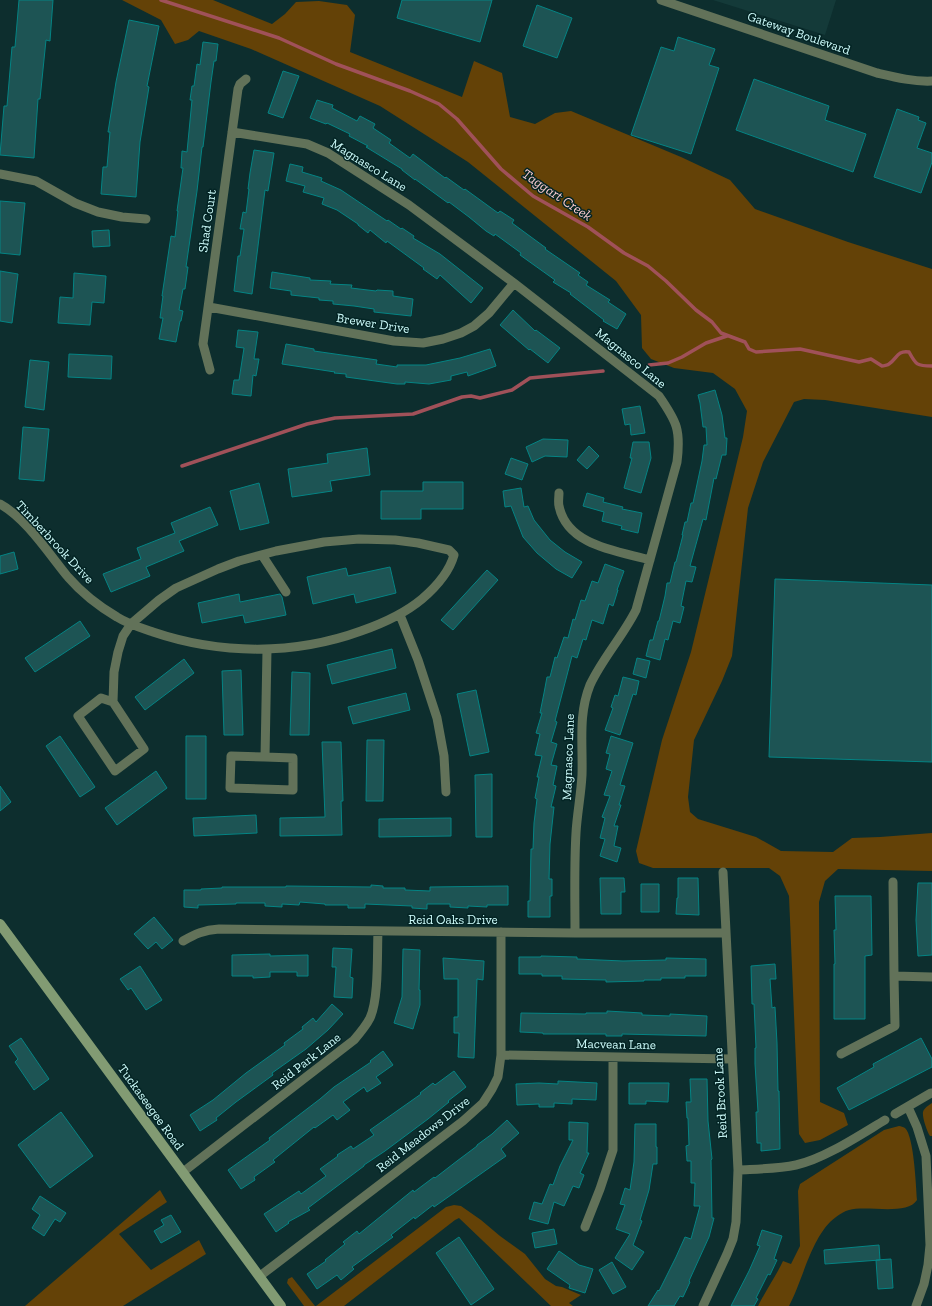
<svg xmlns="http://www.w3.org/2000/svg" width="932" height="1306" viewBox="0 0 932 1306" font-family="'Zilla Slab',serif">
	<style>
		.built { fill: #143a39 }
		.green { fill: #644207 }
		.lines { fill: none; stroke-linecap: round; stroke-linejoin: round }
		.stream { stroke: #a05159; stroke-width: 3.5 }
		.building { fill: #1d5454; stroke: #048484 }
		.street { stroke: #627259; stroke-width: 9 }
		.secondary { stroke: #829b73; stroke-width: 10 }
		.labels { text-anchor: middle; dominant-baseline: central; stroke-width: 3; stroke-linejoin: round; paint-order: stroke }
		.street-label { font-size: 13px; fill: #cffdfc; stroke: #032424 }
		.water-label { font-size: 14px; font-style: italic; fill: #fbcccf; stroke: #032424 }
	</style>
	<rect width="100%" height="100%" fill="#0d2e2e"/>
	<path class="built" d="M713 0H836L825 35Z"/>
	<path class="green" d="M122 0H213L272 24 285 14 296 2 319 1 347 5 355 15 350 52 462 97 474 61 502 73 510 117 535 124 555 113 571 111 681 157 730 180 755 209 848 242 932 269V417L825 400 804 399 794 402 763 462 748 508 732 656 722 681 694 740 688 797 690 812 698 819 756 837 781 851 833 852 852 838 880 837 932 833V871L838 869 825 881 819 902 820 1102 844 1113 848 1125 820 1140 805 1143 799 1134 789 896 780 876 769 868H653L639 863 636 851 662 740 691 652 743 437 747 411 735 389 713 373 674 368 651 359 642 348 641 315 616 281 468 162 380 106 251 49 199 31 188 40 175 44 161 20Z
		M932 1103V1136H930C927 1132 922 1117 923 1112 924 1108 929 1105 932 1103Z
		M899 1126C901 1126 903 1127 905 1128 914 1136 916 1186 917 1200 907 1216 867 1205 849 1210 845 1211 840 1214 836 1217 812 1234 803 1280 789 1306H758C766 1290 776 1276 783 1261L791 1264 800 1246 798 1191 800 1184 884 1130Z
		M160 1190 167 1202 119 1234 151 1270 199 1240 206 1254 123 1306H25Z
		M454 1205 461 1206 481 1220 500 1236 525 1254 545 1279 556 1286 562 1287 581 1295 569 1303 573 1306H551L459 1218 455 1220 344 1306H316L446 1207Z
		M292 1277 315 1306H304L287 1283 288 1279Z"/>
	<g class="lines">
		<path class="stream" d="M161 0 279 38 336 64 410 91 439 104 457 119 501 169 533 196 588 227 624 253 648 266 666 281 696 310 712 322 721 333 745 342 749 349 756 352 800 349 859 362 871 359 882 366C883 366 888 365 889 364 897 359 897 350 909 352 916 365 917 366 932 366
			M649 365 668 363 682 357 706 343 727 336
			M182 466 307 424 335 418 413 414 462 397 471 396 480 398 512 390 530 378 603 371"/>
	</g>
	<path class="building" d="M19 0H53L50 41 46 40 40 99H38L34 158 0 155 4 106H7L12 47H15Z
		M402 0H492L480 42 397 18Z
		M537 5 572 18 557 58 523 46Z
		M129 20 159 26 147 86 149 87 140 142 136 197 101 194 103 167H107L110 132H108L116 82Z
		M678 37 715 49 709 65 719 68 691 154 631 135 661 47 674 51Z
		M203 42 218 44 216 61H214L211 82 203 147H202L197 191 186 267H188L185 289H183L179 310 183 311 181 321H180L176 342 159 339 163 318H160L163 296H162L171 236 175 237 178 211H177L183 168H181L182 151 187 152 192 100H190L192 86H194L197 64 200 65Z
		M283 71 299 76 283 118 268 113Z
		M754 79 829 106 825 120 866 134 853 172 736 130Z
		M317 100 333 105 332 108 357 121 360 116 375 124 373 128 391 140 389 143 410 158 413 154 445 178 446 177 464 190 465 189 498 213 500 211 514 220 512 223 546 248 545 249 580 273 578 275 588 282 586 285 610 300 608 302 626 314 617 329 603 321 604 320 570 294 571 293 553 282 555 280 520 255 521 253 495 234 494 236 486 231 469 217 449 202 448 203 415 179V180L402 170V169L366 147 368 146 349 136 350 134 327 123 326 124 310 118Z
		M897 109 919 117 918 120 926 123 917 148 932 153V162L921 193 874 177Z
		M254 150 274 153 268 191 265 190 252 294 234 291 238 256H240L244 229H240L243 212 246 213 249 189H248L250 173Z
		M290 164 303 167 302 172 322 178 321 181 341 190 387 221 388 220 401 229 402 228 414 236 413 238 440 254 483 288 471 303 440 275 437 279 423 269 424 268 387 241 386 243 370 230 368 233 358 225V224L337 210 322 204 324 198 303 192 305 186 286 181Z
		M0 201 25 203 20 255 0 253Z
		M109 230 110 246 93 247 92 231Z
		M0 271 18 274 12 323 0 321Z
		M272 272 310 278V280L331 281 330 284 352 285 351 288 376 291 377 290 393 291V296L413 299 411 316 374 312V309L354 306 333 304V301L319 300V298L291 295V291L270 288Z
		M74 273 106 276 104 303 92 302 90 325 58 323 60 297 73 298Z
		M513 310 535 331 536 330 560 348 548 363 530 349 529 350 500 325Z
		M238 330 258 332 254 359H259L256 376 253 375 251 396 232 394 234 380H239L244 348 236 347Z
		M286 344 314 349V351L377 360 376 364 397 367V365H426L460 358 490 349 496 366 468 376 467 372 451 376V380L429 384 405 382V384H397L346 377V374L334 373 335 372 282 364Z
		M69 354 112 356 111 379 68 377Z
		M30 360 49 362 44 410 25 407Z
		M715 390 722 415 725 438H727L726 455H722L716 479 714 478 706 520 703 519 690 566 696 567 692 582 686 581 681 606 684 607 680 623 673 621 668 640 665 639 660 660 646 656 650 640H653L658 621H659L665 596 667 583H670L675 562H676L683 535H682L685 522H687L691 503H693L702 461 704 445H707L706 427H703L700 403 698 395Z
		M640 406 645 433 631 435 630 424 625 425 622 409Z
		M23 427 49 429 44 481 19 479Z
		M543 439 568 440 567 457 545 456 532 462 526 447Z
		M633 442H649L651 458 641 493 624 488 632 458H630Z
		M589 446 599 456 587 469 577 460Z
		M367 448 370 475 330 481 332 491 292 497 288 469 328 463 327 454Z
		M511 458 528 464 522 480 505 474Z
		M423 482H463V509H421V519H381V491H423Z
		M259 483 269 523 240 530 230 491Z
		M521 488 524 507 528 506 534 520 550 540 565 552 582 562 572 578 556 569 537 553 523 537 511 506 505 507 503 491Z
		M587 493 604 498 603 502 623 507 622 509 642 513 638 533 621 529 622 526 602 521 604 512 583 506Z
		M210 507 218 525 179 541 184 551 146 567 150 576 111 592 103 574 141 559 137 548 175 533 171 523Z
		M14 552 18 569 0 574V556Z
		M605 564 624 571 617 590H618L613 606 609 604 603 624 592 620 586 640 583 639 577 658 572 656 555 721 557 722 551 742 557 744 551 765 557 766 553 785 556 786 551 807H554L550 844 549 879H552V896H550V917H528V901H530L531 849H533L534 823 537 799 535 798 539 777H537L542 756 535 755 540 734 536 733 542 713H540L544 693 547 677H550L555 657 557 658 564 637 568 638 573 619 575 620 581 600 585 601 592 581 598 583Z
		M390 567 396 593 356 603 354 594 313 604 307 577 346 568 348 576Z
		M487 570 498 580 453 630 441 620Z
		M775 579 932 585V762L769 757Z
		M239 594 240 602 280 594 282 597 286 615 245 623 243 615 202 623 198 603Z
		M80 621 90 636 35 672 25 658Z
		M392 649 396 668 332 684 327 665Z
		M637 658 650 661 646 678 633 674Z
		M184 659 194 673 145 710 135 697Z
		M241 670 243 735H224L222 671Z
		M292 672 310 673 309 735H290Z
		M623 677 639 681 636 695 633 694 620 735 605 730 613 708 611 707 615 695 618 696Z
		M476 690 489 752 470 756 457 694Z
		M406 693 410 710 353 724 348 707Z
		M60 736 95 787 80 797 46 746Z
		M186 736H206V799H186Z
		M611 736 633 743 620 785 625 786 619 805H621L614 826H618L614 846 621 848 617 862 600 856 605 839 600 838 605 818 602 817 610 796 604 795 612 771 606 769 610 754 606 753Z
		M367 740H384L383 801H366Z
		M322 742H341L343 801H341L342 835 280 836V818L325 817Z
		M156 771 167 788 117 825 105 808Z
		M492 774V837H476L475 775Z
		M0 786 11 802 0 811Z
		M256 815 257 833 194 836 193 818Z
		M451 818V836L379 837V819Z
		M600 878H624L625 892H621V914H601Z
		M678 878H698L699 915 676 914 677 898H678Z
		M918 883H932V955L918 956 916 920Z
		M641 884H659V912H641Z
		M371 885 383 886V888H405V890L430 891V887L508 886V905H487V907L468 906V908L450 907V904H427V909L412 908V906L365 904V908H348V905H325V904L300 902 299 905 282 904V907L265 906V903H236V904L198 905V908L184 907V890H201V889L222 888V887H286V886L371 887Z
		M835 896H871L872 955 865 956V1019H834V964H835L834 930H836Z
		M154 917 173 940 162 949 156 942 148 949 134 934Z
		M333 948 352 949 350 977 353 978 352 998 334 997 336 967H332Z
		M403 949 420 950 419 990H420V1005L413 1029 394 1023 402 997Z
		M270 954V956L308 955V976H297V972H270V977L253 978V976H232V955Z
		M541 956 577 957V959L623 961 666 960V958L706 959V976H685V978H661V980H644V981L606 982V980L562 979V976H542V974H519V957H541Z
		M443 958 484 961 483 980 477 979 474 1058 458 1057 459 1033H454V1017H458V979H444Z
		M775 964 776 979H770L772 1008 775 1007 777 1043 778 1091H779L780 1149 761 1151V1143H757L756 1112H758L755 1064V1048H756L754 1004H752L751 966Z
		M140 966 162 1000 146 1010 131 988 128 990 120 979Z
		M332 1004 343 1014 328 1030 306 1049 272 1073 273 1075 236 1102 216 1118 217 1120 200 1131 190 1115 213 1100 246 1073 285 1045 284 1043 303 1029 302 1027 313 1018 316 1022Z
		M607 1011 642 1013V1015L670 1016V1014L707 1016 706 1036 622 1034V1036H606V1034H543V1033L520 1032 521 1013 586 1014V1013H607Z
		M21 1038 49 1079 34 1090 15 1062 18 1059 9 1046Z
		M921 1038 932 1059V1067L849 1110 837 1088 874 1067 873 1064Z
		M383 1051 393 1065 376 1077 381 1083 367 1092 364 1087 343 1102 350 1110 337 1120 333 1115 315 1128 314 1127 273 1160 275 1162 254 1177 255 1180 241 1189 228 1170 270 1140 269 1138 320 1099 334 1087 371 1062 370 1061Z
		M454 1071 466 1087 448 1101 449 1102 428 1119 385 1151 364 1165V1166L308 1208 310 1210 288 1222 289 1223 276 1232 264 1214 299 1191 301 1194 326 1176 320 1169 338 1156 337 1155 351 1146 353 1149 374 1135 370 1130 421 1094 420 1093 433 1083 435 1085Z
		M690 1079H707L708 1121 712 1159 711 1160 712 1218H714L709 1237 689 1281 690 1282 683 1297 680 1296 674 1306H648L658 1290 659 1291 676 1257 685 1237 691 1239 700 1206H694L695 1183H691V1161H687L686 1146 689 1145 688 1118H687L686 1102H691Z
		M558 1081 597 1083 596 1100 572 1099V1104L554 1103V1107H539V1104L517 1105 516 1084 539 1083 558 1084Z
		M629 1083H669L668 1102 646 1101V1104H629Z
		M61 1112 93 1156 50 1188 18 1145Z
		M507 1120 519 1133 501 1149 506 1156 434 1207 433 1205 415 1219 414 1217 391 1235 393 1237 352 1267 354 1269 341 1280 337 1275 317 1289 307 1274 326 1261 325 1260 345 1244 343 1242 357 1231 359 1234 413 1190 414 1192 434 1177 435 1178 457 1161 477 1146V1145L492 1134Z
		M569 1122 588 1123 587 1153H589L580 1173 584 1175 579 1188 573 1186 564 1206 554 1202 548 1224 529 1219 534 1202 542 1204 550 1184 553 1185 560 1166 573 1140H569Z
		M635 1124H656V1147H657V1164H653L649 1190 640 1220 642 1221 633 1245 644 1252 632 1270 615 1258 630 1234 616 1229 625 1205 620 1204 625 1188 630 1190 634 1162Z
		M40 1196 66 1213 60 1222 55 1219 44 1236 32 1228 40 1215 32 1209Z
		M171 1215 181 1232 161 1243 154 1231 164 1225 161 1220Z
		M554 1229 557 1244 535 1248 532 1233Z
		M762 1230 782 1236 774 1259 777 1260 770 1275 768 1274 756 1298 758 1299 754 1306H731L749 1271 760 1246 757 1245Z
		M459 1237 494 1289 471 1305 436 1253Z
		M879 1245 880 1260 825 1264 824 1250Z
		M559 1251 579 1265 593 1269 585 1293 569 1288 570 1285 547 1269Z
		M891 1259 893 1288 878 1289 876 1260Z
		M612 1262 626 1287 613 1294 599 1270Z"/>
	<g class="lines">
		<path class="street" d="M661 0 877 73C894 77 914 82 932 81
			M232 132 307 144 328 153 409 205 514 283 659 396C677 422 681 430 677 462L636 610C623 636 602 659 590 685 578 715 583 744 582 775 581 795 577 814 576 833 574 866 575 900 575 933
			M0 174 36 181 75 203 98 212 122 217 146 219
			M209 307 394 341 423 343 443 339 461 333 474 326 489 313 514 283
			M210 370 203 344 238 89 240 84 246 79
			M559 493C559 497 558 502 559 506 567 546 618 551 650 560
			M0 504C26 518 49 554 68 577 81 592 100 607 117 617 128 624 141 628 153 632 221 655 295 655 361 631 384 623 404 614 422 599 436 587 449 573 454 555L449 550 418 543 395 540 359 539 324 542 276 551 239 561 218 569 176 588 159 600 131 624 123 636 118 652 114 672 113 702 144 749 115 771 78 716 101 698 113 702
			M262 555 286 592
			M400 615 418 660 437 718 444 756 446 792
			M265 757 231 756 230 788 293 790V758L265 757 267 650
			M893 882 894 976
			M183 941C195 934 204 930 219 929L575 933H726
			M841 1054 895 1026 894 976 932 977
			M501 1055 731 1059
			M908 1107 917 1127 926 1156 930 1245 928 1265 924 1284 916 1306
			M895 1114 931 1093
			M738 1170C757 1169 777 1169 796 1165 824 1159 860 1135 885 1120
			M183 1172 354 1040C360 1033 366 1026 370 1018 379 999 377 953 378 931
			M585 1227 600 1189 613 1150V1058
			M260 1276 463 1121 483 1103 492 1089 498 1077 501 1055V932
			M703 1306 727 1254 733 1239 736 1222 738 1170 723 872"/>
		<path class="secondary" d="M0 924 281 1306"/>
	</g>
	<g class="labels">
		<g class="street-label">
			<text transform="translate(799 33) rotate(19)">Gateway Boulevard</text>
			<text transform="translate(369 165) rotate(32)">Magnasco Lane</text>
			<text transform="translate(207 221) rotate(-82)">Shad Court</text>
			<text transform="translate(373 323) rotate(9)">Brewer Drive</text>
			<text transform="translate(631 358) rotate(39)">Magnasco Lane</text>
			<text transform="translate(55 542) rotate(47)">Timberbrook Drive</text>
			<text transform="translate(568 757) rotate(-88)">Magnasco Lane</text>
			<text x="453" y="919">Reid Oaks Drive</text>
			<text transform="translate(616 1044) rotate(1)">Macvean Lane</text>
			<text transform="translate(306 1061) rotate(-38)">Reid Park Lane</text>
			<text transform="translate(720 1093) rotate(-93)">Reid Brook Lane</text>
			<text transform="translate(151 1107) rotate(54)">Tuckaseegee Road</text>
			<text transform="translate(423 1134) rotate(-38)">Reid Meadows Drive</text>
		</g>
		<g class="water-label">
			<text transform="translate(557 195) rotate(34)">Taggart Creek</text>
		</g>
	</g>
</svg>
